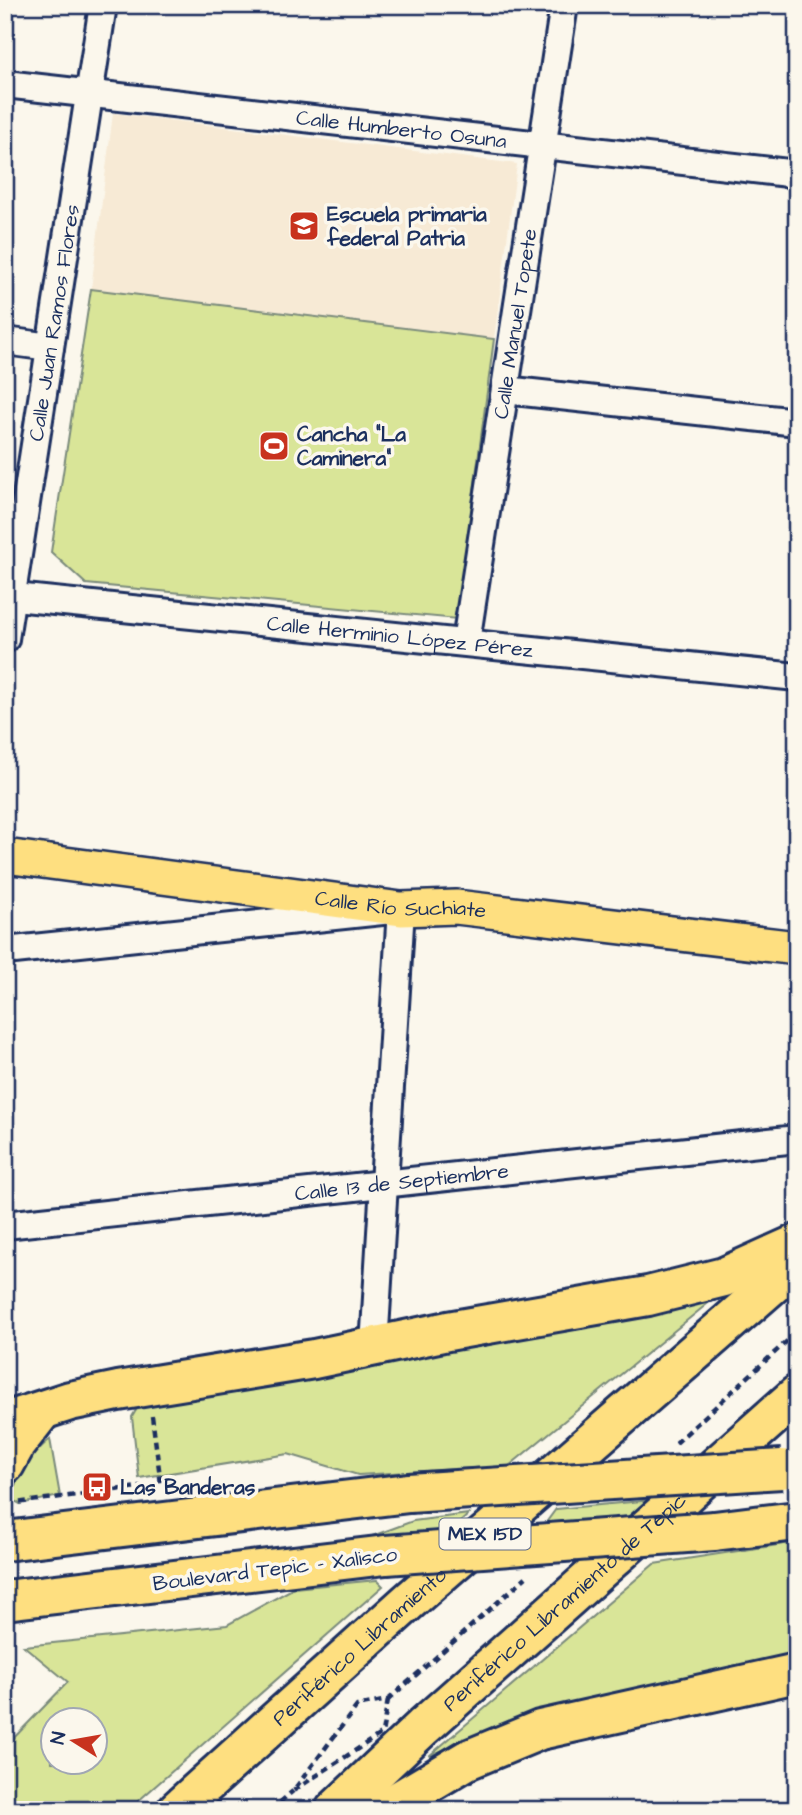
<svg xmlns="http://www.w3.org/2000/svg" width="802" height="1815" viewBox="0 0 802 1815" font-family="'Architects Daughter',sans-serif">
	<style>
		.built { fill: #f7ead5 }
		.green { fill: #d9e598; stroke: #7a8a7b; stroke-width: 2; fill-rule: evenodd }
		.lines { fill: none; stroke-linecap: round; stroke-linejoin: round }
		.minor-casing { stroke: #1b2f5e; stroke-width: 32 }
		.major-casing { stroke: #1b2f5e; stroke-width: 38 }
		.highway-casing { stroke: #1b2f5e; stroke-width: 44 }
		.path { stroke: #1b2f5e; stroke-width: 4.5; stroke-dasharray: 7 5; stroke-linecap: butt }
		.minor { stroke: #fbf7ec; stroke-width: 26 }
		.major { stroke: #fedf80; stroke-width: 33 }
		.highway { stroke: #fedf80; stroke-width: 38 }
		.highway-bridge-casing { stroke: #1b2f5e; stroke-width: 44; stroke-linecap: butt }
		.path-bridge { stroke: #1b2f5e; stroke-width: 4.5; stroke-dasharray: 7 5; stroke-linecap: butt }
		.highway-bridge { stroke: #fedf80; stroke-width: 38 }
		.labels { text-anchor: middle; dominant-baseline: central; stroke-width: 7; stroke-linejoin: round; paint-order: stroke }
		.shield { fill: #fbf7ec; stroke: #5e6b89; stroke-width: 2 }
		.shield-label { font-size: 19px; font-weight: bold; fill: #1b2f5e }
		.street-label { font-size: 21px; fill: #1b2f5e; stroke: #fbf7ec }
		.poi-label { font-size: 21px; font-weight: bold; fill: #1b2f5e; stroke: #fbf7ec; text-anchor: start }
	</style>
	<rect width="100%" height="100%" fill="#fbf7ec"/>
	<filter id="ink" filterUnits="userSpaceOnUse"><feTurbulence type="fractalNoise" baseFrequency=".0143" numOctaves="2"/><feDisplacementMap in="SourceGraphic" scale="14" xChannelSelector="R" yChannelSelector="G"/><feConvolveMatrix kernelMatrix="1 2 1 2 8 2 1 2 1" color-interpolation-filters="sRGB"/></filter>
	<g filter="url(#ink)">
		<path class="built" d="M113 113 517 164 494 339 91 289Z"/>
		<path class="green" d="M91 289 494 339 457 619 86 584 51 552Z
			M718 1295 509 1466 358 1475 288 1454 139 1478 132 1417 139 1405Z
			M50 1439 60 1496 20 1504 15 1501C9 1477 34 1453 50 1439Z
			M653 1500 634 1519 542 1528 556 1509Z
			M469 1514 447 1534 364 1539 413 1521Z
			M797 1542V1659L511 1723 429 1756 654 1564Z
			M377 1580 383 1586 128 1810H5V1747L68 1682 24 1646 227 1625 294 1588ZM94 1720V1762H52V1720Z"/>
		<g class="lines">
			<g class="minor-casing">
				<g id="minor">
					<path id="s1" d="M5 84 797 174"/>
					<path d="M5 341 50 347"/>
					<path d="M505 390 797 422"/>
					<path id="s2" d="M5 596 797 677"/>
					<path id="s3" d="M5 639 103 5"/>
					<path id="s4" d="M466 642 564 5"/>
					<path d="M5 951 401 909 374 1346"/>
					<path id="s5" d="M5 1225 797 1139"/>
				</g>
			</g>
			<g class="major-casing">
				<g id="major">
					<path id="s6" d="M5 856 401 909 456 907 797 948"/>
				</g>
			</g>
			<g class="highway-casing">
				<g id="highway">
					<path d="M5 1422 70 1401 118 1391 314 1359 448 1331 648 1296 724 1277 797 1244"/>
					<path d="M5 1464 16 1444 41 1412"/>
					<path d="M714 1531 797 1521"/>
					<path d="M5 1541 409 1493"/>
					<path d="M5 1600 386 1555"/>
					<path id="s7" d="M177 1810 408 1602 797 1263"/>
					<path id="s8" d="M335 1810 423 1727 797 1395"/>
					<path d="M383 1810 467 1760 540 1730 797 1673"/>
				</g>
			</g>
			<path class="path" d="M8 1504 161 1484 152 1416
				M388 1700 382 1733 293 1791 357 1706Z
				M271 1810 293 1791"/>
			<use href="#minor" class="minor"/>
			<use href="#major" class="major"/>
			<use href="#highway" class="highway"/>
			<g class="highway-bridge-casing">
				<path id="highway-bridge" d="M409 1493 782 1469
					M386 1555 714 1531"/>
			</g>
			<path class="path-bridge" d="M676 1443 797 1332
				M388 1700 526 1577"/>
			<use href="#highway-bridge" class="highway-bridge"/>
		</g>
	</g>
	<defs>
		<g id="school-square" transform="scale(1.575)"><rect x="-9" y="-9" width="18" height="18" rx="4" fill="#c8321e" stroke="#fbf7ec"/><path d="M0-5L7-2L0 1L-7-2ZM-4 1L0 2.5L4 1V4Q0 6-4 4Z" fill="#fff"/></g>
		<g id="stadium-square" transform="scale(1.575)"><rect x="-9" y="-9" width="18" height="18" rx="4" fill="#c8321e" stroke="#fbf7ec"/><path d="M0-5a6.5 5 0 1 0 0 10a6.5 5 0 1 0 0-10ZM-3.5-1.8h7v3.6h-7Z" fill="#fff"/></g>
		<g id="bus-square" transform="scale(1.575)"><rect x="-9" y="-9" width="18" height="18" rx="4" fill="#c8321e" stroke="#fbf7ec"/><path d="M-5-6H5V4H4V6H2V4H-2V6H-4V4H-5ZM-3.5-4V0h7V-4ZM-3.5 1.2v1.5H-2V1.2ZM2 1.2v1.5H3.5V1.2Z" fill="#fff"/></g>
	</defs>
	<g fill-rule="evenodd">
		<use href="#school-square" x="304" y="226"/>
		<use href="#stadium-square" x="274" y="446"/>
		<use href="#bus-square" x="97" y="1487"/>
	</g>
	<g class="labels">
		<rect class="shield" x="439.5" y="1518.5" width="91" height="31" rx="5"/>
		<g class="shield-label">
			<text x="485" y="1534">MEX 15D</text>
		</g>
		<g class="street-label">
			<text stroke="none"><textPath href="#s1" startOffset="399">Calle Humberto Osuna</textPath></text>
			<text stroke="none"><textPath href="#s3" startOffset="320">Calle Juan Ramos Flores</textPath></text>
			<text stroke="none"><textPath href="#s4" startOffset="322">Calle Manuel Topete</textPath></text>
			<text stroke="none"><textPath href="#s2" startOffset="397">Calle Herminio López Pérez</textPath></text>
			<text stroke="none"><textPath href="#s6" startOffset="399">Calle Río Suchiate</textPath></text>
			<text stroke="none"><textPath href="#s5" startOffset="399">Calle 13 de Septiembre</textPath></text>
			<text transform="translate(275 1569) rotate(-7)">Boulevard Tepic - Xalisco</text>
			<text stroke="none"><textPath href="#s8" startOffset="310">Periférico Libramiento de Tepic</textPath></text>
			<text stroke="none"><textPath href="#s7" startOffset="245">Periférico Libramiento</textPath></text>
		</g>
		<g class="poi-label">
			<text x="327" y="214">Escuela primaria<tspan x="327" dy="24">federal Patria</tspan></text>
			<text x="297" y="434">Cancha "La<tspan x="297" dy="24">Caminera"</tspan></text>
			<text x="120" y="1487">Las Banderas</text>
		</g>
	</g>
	<rect width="802" height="1815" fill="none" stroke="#fbf7ec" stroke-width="28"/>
	<rect x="14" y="14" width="774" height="1787" fill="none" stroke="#1b2f5e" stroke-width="2.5" filter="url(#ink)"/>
	<g transform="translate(74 1741) rotate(281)"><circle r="33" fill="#fbf7ec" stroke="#a1a7b3" stroke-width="2"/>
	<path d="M0-5L12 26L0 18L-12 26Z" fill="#c8321e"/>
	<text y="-10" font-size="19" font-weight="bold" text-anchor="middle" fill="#1b2f5e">N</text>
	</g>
</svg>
